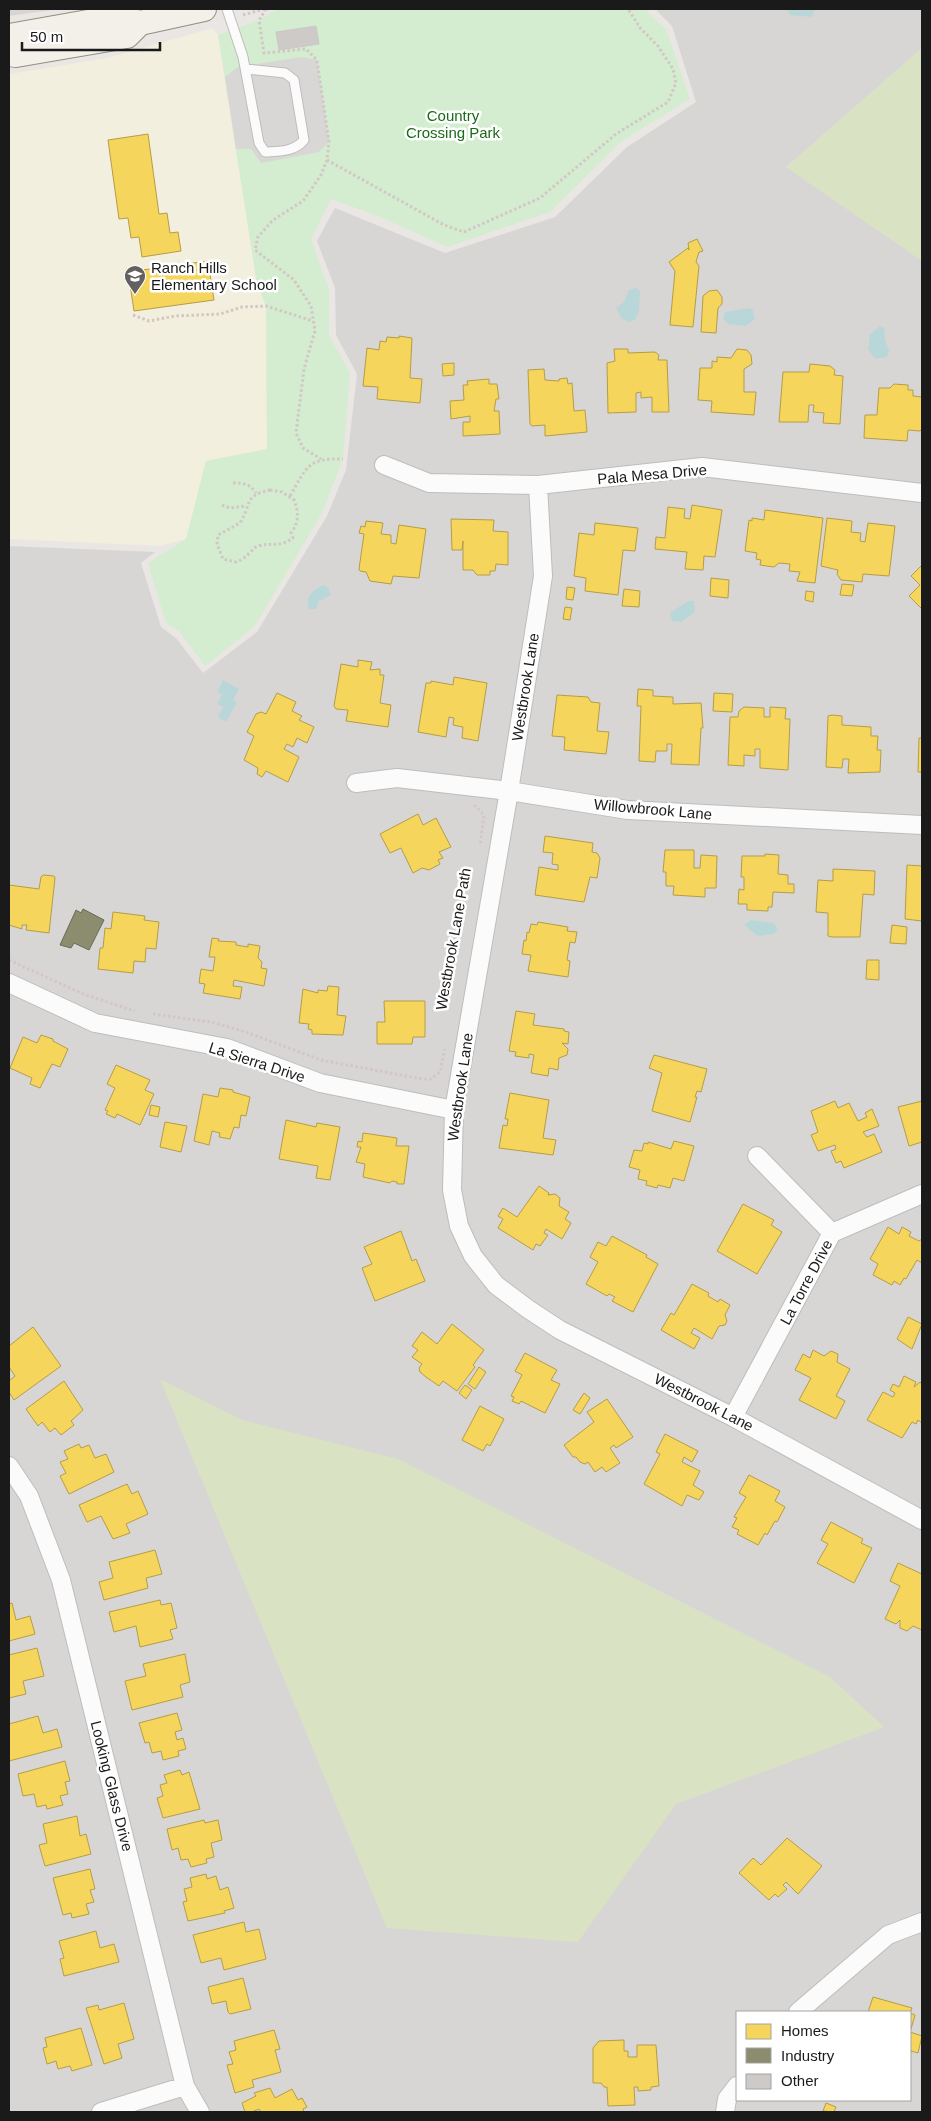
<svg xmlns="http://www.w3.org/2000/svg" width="931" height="2121" viewBox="0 0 931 2121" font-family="Helvetica,sans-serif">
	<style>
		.residential { fill: #d8d6d5; fill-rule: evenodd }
		.education { fill: #f3efde }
		.grass { fill: #d9e3c4 }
		.park { fill: #d4edd0 }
		.parking { fill: #d9d7d6 }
		.water { fill: #b9d7d9 }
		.homes { fill: #f6d55c; stroke: #b49d48 }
		.industry { fill: #8c8c6e; stroke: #6a6a55 }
		.building { fill: #cecac8; stroke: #ccc8c5 }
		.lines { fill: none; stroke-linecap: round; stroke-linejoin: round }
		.service-casing { stroke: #bebdbb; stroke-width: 11 }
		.minor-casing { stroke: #bebdbb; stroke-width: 20 }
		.secondary-casing { stroke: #908f7e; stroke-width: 26 }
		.path { stroke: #d3c6c6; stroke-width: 3; stroke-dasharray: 2.5 2.5; stroke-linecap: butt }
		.service { stroke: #fcfbfb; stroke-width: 9 }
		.minor { stroke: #fcfbfb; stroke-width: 18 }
		.secondary { stroke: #f2f0e9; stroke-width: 24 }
		.labels { text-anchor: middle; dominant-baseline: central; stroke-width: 5; stroke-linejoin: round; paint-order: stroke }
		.park-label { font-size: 15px; fill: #196b15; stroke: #fff }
		.poi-label { font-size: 15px; fill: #1a1a1a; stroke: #fff; text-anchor: start }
		.street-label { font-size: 15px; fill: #1a1a1a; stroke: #fff }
	</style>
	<rect width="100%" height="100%" fill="#e9e6e3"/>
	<path class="residential" d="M9 9H60L9 16Z
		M660 9H922V2112H9V546L155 552 141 563 161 627 176 638 203 673 257 632 327 516 346 470 357 374 336 335 335 288 317 241 335 208 445 253 555 217 627 147 696 102 672 26 657 11ZM737 2012H910V2100H737Z"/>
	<path class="education" d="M213 28 218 35 257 284 266 306 267 449 206 461 186 539 160 546 9 539V74L107 58Z"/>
	<path class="grass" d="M922 48V261L786 167Z
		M160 1379 242 1420 398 1459 830 1677 884 1727 676 1804 578 1942 387 1928Z"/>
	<path class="park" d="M278 9H650L647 12 666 29 690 99 622 141 550 212 447 247 378 216 331 199 311 239 329 290V335L350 373 343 459 321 515 254 627 205 666 180 632 166 623 148 563 186 539 206 461 267 449 266 306 257 284 218 35 259 20Z"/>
	<path class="parking" d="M301 57 317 60 329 142 319 152 261 163 251 149H236L225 77 238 67Z"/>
	<path class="water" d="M787 9H815L812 17 790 15Z
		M636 288 640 291 639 311 635 320 629 322 622 319 616 308 624 302 629 290Z
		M749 308 753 310 755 319 746 326 728 324 723 318 725 312Z
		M880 326 884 328 885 341 889 350 887 357 875 359 868 349 870 334Z
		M324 585 329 589 331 595 319 601 316 609H309C304 597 313 589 324 585Z
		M688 601H694L695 612 681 622 672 621 670 613Z
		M223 680 239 689 233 700 237 702 226 722 218 717 223 707 217 704 222 695 217 692Z
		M751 920 774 923 778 930 773 934 758 936 744 925Z"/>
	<path class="homes" d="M148 134 159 214 167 213 170 233 178 232 181 251 142 257 139 237 131 238 128 218 119 219 108 140Z
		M697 239 703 251 699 252 696 262 699 266 693 327 670 325 675 271 669 262 688 248 689 250 688 243Z
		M208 261 214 300 134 311 128 272Z
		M717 290 722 297V304L718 308 716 333 701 332 703 296 709 291Z
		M399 336 412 338 410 378 422 379 420 403 377 399 378 387 363 386 367 348 379 350 380 341 386 342 387 337 399 338Z
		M614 349H628V353L655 352 659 355 658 360H667L669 412H652V397L641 398V392L636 393V412L608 413 607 363 615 361Z
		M737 349 747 350 751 355 752 364 744 369V392H756L754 415 711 412 712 401 698 400 700 368H712V361L717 362V357L731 358Z
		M454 363V375L443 376 442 364Z
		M810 364 830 366 835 370 834 375 843 376 840 424 823 423 824 413 813 412 814 405H809L808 422H779L783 372H809Z
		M544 369 545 380 559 381V379L567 378 568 384 572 383 574 411 585 410 587 432 545 436V425L532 426 530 424 528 370Z
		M489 379V384H497L499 399H496L494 411H499L500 434 463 436V422H470V416L451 419 450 401 464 400 463 385H468L467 381Z
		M894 384 908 385V390H913V396L922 397V429L920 431 908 430 907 441 864 438 865 415H877L879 388H890Z
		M692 505 722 510 715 557 704 556 703 570 685 569 687 552 655 549 656 537 665 538 668 507 685 509 684 518 690 519Z
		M765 510 823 518 815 583 797 581 800 572 789 571 790 564 779 563 774 567 760 565 761 560 756 559 757 553 745 551 749 520 752 521V518L764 520Z
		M827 518 852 521 851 532 861 533 860 541 865 542 868 523 895 526 889 576 863 574 862 582 841 580 837 574 838 570 821 566Z
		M451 519 494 520 493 531 508 532V565L496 564 495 571H490V575H477L473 570H463V541L462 550H452Z
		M366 521 383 523 381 534 391 535V543L396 544 399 525 426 529 419 578 393 576 391 584 370 581 366 572 360 571 359 569 364 534 359 533 361 526 365 527Z
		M595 523 638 528 635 551 623 550 618 595 585 591 586 578 574 576 579 533 594 535Z
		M922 565V609L909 596 920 585 911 576Z
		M711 578 729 580 728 598 710 596Z
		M842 584 854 585 852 596 840 595Z
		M567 587 575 588 573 600 566 599Z
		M624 589 640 591 639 607 622 606Z
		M806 591 814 592 813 602 805 600Z
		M565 607 572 608 570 620 563 619Z
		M358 660 372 662 370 670 380 669V675H384L380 703 391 705 388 727 346 721 348 710 336 709 334 706 341 664 358 667Z
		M454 677 487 683 478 741 462 738 463 727 453 725 454 718 449 717 446 737 418 732 426 683H431V681L453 685Z
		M638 689 653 690V696L673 697V704L701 703 703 728H701L699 765 671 764 672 744H667V751H656L655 762 639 761 641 706H637Z
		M277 693 296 702 292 711 302 716 299 720 314 727 307 743 297 738 293 747 287 744 284 749 299 757 288 782 266 771 262 777 257 774 258 768 244 760 254 736 247 732 256 714 261 712 266 714Z
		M714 693 733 694 732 712 713 711Z
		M557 695 588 697 591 702 600 703 597 731 609 732 606 754 564 750 565 737 552 736Z
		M744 707 764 708V717H770V707L786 708 785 719H790L788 770 760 768V749H755V756L744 755V766L728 765 730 717H738L739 711Z
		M832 715 842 716V725L871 727V736H878L877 750H881L880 772 848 773 849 759H843L842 768 826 767 828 716Z
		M919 738H922V772H918Z
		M418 814 423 825 436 818 451 847 439 852 443 858 438 860 440 864 429 870 422 868 413 873 401 848 390 853 380 834Z
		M545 836 593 843 592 852 597 853 600 858 597 878 590 877 584 902 535 895 539 867 558 870V865L552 864 553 853 543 852Z
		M665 850H694V868H700L701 855 717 856 716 888H705V897L673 895 674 886H666V872H663Z
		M765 854 779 855 778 874 788 875V884H794V893L773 892 772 907H768V911L747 910V904H738L739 889 744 890V877H741L742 856H765Z
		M907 865 922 866V921L905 919Z
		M833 869 875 871 874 895 863 894 860 937H832L828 936V913L816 912 818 880 833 881Z
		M43 875 54 876 55 878 49 933 26 930 27 925H22V929L9 925V885L39 889 41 877Z
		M113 912 145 916 144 920 159 922 156 949 146 948 145 962 134 961 133 973 98 969 100 948H103L105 928 111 929Z
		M538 922 568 927 567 931 577 932 575 943 570 942 567 960 570 961 568 977 528 971 531 955 522 954 524 940 526 941 527 932 529 933 531 924 537 925Z
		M892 925 907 927 906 944 890 943Z
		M212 938 219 939 218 941 236 942V945L248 947V944L260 946 258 958 262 962 261 968 267 969 264 986 234 980 233 986 242 987 240 999 203 993 205 984 199 983 201 969 213 971 215 957H209Z
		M867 960H879V980L866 979Z
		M328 986 339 987 337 1015 346 1016 343 1035 312 1034V1030L308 1029 309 1024 299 1023 303 989 318 993V990L327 991Z
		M384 1001H425V1037H413L412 1044H377V1022H385Z
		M516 1011 535 1014 533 1025 564 1029V1031L569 1032 568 1044 562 1043 568 1049 567 1055 559 1058 558 1070 549 1068 548 1076 531 1073 534 1055 529 1054V1058L515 1056 516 1052 509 1051Z
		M41 1035 53 1039V1041L68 1049 60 1067 52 1064 40 1088 30 1084 32 1078 10 1068 23 1037 37 1043Z
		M654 1055 707 1069 701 1092 697 1091 695 1097H697L690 1122 652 1111 662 1073 649 1068Z
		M116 1065 150 1080 145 1090 154 1094 140 1125 117 1114 115 1118 106 1114 108 1111 105 1110 115 1088 107 1084Z
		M220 1088 233 1090V1092L250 1097 246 1116 241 1115 239 1128 234 1127 230 1139 219 1137 220 1133 212 1131 209 1145 194 1141 203 1094 218 1097Z
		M510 1093 549 1100 543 1138 556 1140 553 1155 499 1148 503 1125 507 1126 508 1119H505Z
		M835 1101 838 1108 849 1103 858 1121 867 1117 865 1113 872 1109 879 1126 863 1132 867 1137 874 1134 882 1152 844 1168 841 1161 836 1163 831 1151 836 1149 835 1145 818 1151 811 1135 818 1132 811 1111Z
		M922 1101V1142L909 1146 898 1107Z
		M151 1105 160 1107 158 1117 149 1115Z
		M286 1120 316 1127 317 1123 340 1127 330 1180 316 1178 318 1166 279 1159Z
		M165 1122 187 1126 181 1152 160 1147Z
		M363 1133 397 1138 396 1146H409L404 1184H397V1182L392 1181 390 1183 363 1177 365 1164 356 1162 361 1147H357L358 1141 362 1142Z
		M674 1141 694 1146 684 1181 673 1178 670 1188 658 1185 657 1188 646 1185 647 1181 638 1179 640 1170 629 1167 634 1150 642 1151 644 1143 648 1144V1142L671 1149Z
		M539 1186 549 1193 548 1195 555 1194 560 1198 559 1206 569 1212 565 1219 571 1223 562 1239 546 1229 544 1233 548 1235 540 1246 536 1244 533 1250 498 1228 503 1219 498 1216 503 1208 517 1217Z
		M743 1204 774 1220 771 1225 782 1232 757 1274 717 1251Z
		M888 1227 899 1234 902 1227 911 1232 909 1236 919 1241 922 1239V1263L917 1260 906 1279 904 1278 900 1285 894 1281 892 1285 873 1275 878 1264 870 1259Z
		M401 1231 412 1261 416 1259 425 1281 375 1301 362 1268 372 1264 364 1247Z
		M612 1236 647 1255 646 1257 658 1264 633 1312 612 1301 615 1297 609 1294 607 1296 586 1284 598 1262 590 1257 598 1242 606 1246Z
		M692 1284 709 1293 708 1296 718 1302 720 1299 730 1305 725 1315 727 1321 725 1325 719 1326 712 1339 694 1328 691 1333 700 1338 694 1349 661 1330 671 1313 674 1315Z
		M908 1317 922 1324 912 1349 897 1339Z
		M452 1324 484 1350 473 1365 475 1367 457 1391 443 1381 439 1386 426 1377 420 1372 419 1368 422 1364 412 1357 418 1350 412 1346 422 1332 437 1344Z
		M33 1327 61 1366 14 1400 9 1392V1381L15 1376 9 1367V1346Z
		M813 1350 824 1356 831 1351 838 1354 837 1362 850 1369 836 1396 845 1401 836 1419 799 1400 811 1378 795 1370 803 1354 810 1358Z
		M525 1353 557 1370 551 1380 560 1384 545 1413 521 1401 519 1404 512 1401 514 1397 511 1396 522 1375 515 1371Z
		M479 1367 486 1372 475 1389 468 1384Z
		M904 1376 916 1382 914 1387 920 1382 922 1384V1423L918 1420 916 1424 912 1422 902 1438 867 1420 883 1392 893 1397 895 1393 890 1390 893 1384 899 1387Z
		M64 1381 83 1410 71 1421 74 1425 61 1435 55 1428 50 1432 42 1422 38 1426 26 1409Z
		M465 1385 472 1390 466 1399 459 1393Z
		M584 1393 590 1398 580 1414 573 1410Z
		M607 1399 633 1437 616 1448 614 1445 610 1448 620 1463 606 1472 602 1467 595 1472 588 1462 585 1464 580 1462 576 1457H573L564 1445 594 1422 587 1412Z
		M480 1406 504 1419 490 1446 487 1444 483 1451 462 1440Z
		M665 1434 698 1451 692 1462 684 1457 682 1462 700 1471 693 1485 704 1492 699 1500 687 1495 682 1506 644 1484 660 1454 656 1452Z
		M79 1444 81 1448 89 1445 95 1458 106 1454 114 1472 69 1494 60 1476 66 1473 60 1462 68 1459 64 1451Z
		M749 1475 780 1491 775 1501 785 1507 777 1522 775 1521 767 1535 765 1533 758 1545 737 1534 739 1530 732 1527 737 1518 734 1517 746 1497 739 1493Z
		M127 1484 132 1494 138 1491 148 1514 126 1524 130 1533 113 1539 101 1516 87 1522 79 1505Z
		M831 1522 863 1539 861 1543 872 1548 854 1583 817 1563 828 1544 821 1540Z
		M155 1550 162 1574 146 1578 148 1588 104 1600 99 1582 113 1578 109 1562Z
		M898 1563 922 1574V1630L913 1626 907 1631 900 1628V1620L896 1624 885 1619 900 1586 890 1581Z
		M160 1600 161 1605 171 1603 177 1628 170 1630 173 1639 140 1647 136 1626 114 1632 109 1612Z
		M12 1603 16 1620 30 1616 35 1634 9 1641V1604Z
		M37 1648 44 1676 23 1681 26 1694 9 1698V1655Z
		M185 1654 190 1682 180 1685 183 1697 132 1710 125 1681 146 1676 143 1664Z
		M177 1713 182 1730 175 1732 177 1740 183 1738 186 1749 178 1751 179 1756 163 1760 161 1751 152 1753 149 1742 145 1743 139 1723Z
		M38 1716 43 1733 57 1729 62 1747 9 1761V1724Z
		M65 1761 70 1781 65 1782 68 1794 60 1796 63 1805 47 1809 46 1805 37 1807 34 1794 23 1796 18 1774Z
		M180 1770 182 1775 189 1772 200 1809 163 1818 157 1798 163 1796 160 1785 167 1783 164 1775Z
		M77 1816 80 1836 86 1834 91 1854 45 1866 39 1845 47 1843 43 1824Z
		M204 1820 205 1823 218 1820 222 1840 211 1843 214 1857 206 1859 207 1863 191 1867 188 1859 181 1860 178 1848 172 1850 167 1829Z
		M787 1838 822 1866 798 1894 786 1882 783 1885 787 1889 778 1897 775 1894 769 1900 739 1873 753 1858 761 1865Z
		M90 1869 95 1889 90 1890 94 1902 86 1904 89 1914 72 1918 71 1913 63 1915 53 1878Z
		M206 1874 207 1879 216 1876 220 1890 228 1887 234 1908 224 1911 225 1913 188 1921 183 1902 187 1901 184 1889 192 1887 190 1878Z
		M244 1922 246 1932 259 1929 266 1959 224 1970 221 1958 201 1963 193 1935Z
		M96 1931 100 1948 114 1944 119 1962 64 1976 60 1959 64 1958 59 1941Z
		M243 1978 251 2009 230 2014 228 2012 226 2001 212 2004 208 1987Z
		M873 1997 912 2008 910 2013 915 2015 911 2029 910 2012H868Z
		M124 2003 134 2039 118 2044 122 2058 104 2064 86 2008 98 2005 99 2010Z
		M81 2028 92 2065 72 2071 70 2066 58 2069 56 2061 47 2064 43 2048 47 2047 45 2038Z
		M274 2030 280 2049 275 2050 281 2072 252 2080 254 2087 235 2093 227 2065 233 2064 229 2052 236 2050 234 2041Z
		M910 2032 922 2036 918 2053 911 2051 910 2055Z
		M624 2040V2051H628V2057H637V2045H656L659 2086 651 2087V2090L638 2091V2087H634L635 2105 608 2106 607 2087H604L601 2083H593V2048L599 2041Z
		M270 2088 275 2098 292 2089 298 2100 302 2098 307 2107 303 2109 304 2112H261L259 2109 252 2112H245L242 2103 256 2096 254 2093Z
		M826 2103 836 2107 834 2112 823 2111Z"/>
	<path class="industry" d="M83 909 104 920 89 950 74 943 71 948 60 945 76 910 81 913Z"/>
	<path class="building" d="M316 26 319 44 279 50 276 32Z"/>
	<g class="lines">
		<g class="service-casing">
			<path id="service" d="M227 9 243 57 259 143 265 152C280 151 294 152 304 140L294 80 285 73 246 69"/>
		</g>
		<g class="minor-casing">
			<path id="minor" d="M384 465 429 483 538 485 702 467 922 493
				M538 485 543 576 509 791 454 1110 452 1190 459 1226 473 1256 496 1285 528 1309 560 1330 733 1417 922 1520
				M356 783 397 778 509 791 628 810 922 825
				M9 983 95 1023 227 1048 320 1083 454 1110
				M757 1156 832 1233
				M733 1417 832 1233 922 1194
				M9 1466 29 1496 61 1580 185 2086 200 2112
				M798 2012 888 1935 922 1922
				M101 2112 185 2086
				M725 2112 727 2099 737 2086"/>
		</g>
		<g class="secondary-casing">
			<path id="secondary" d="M9 36 116 17 140 23 204 9
				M9 54 16 55 127 36 140 23"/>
		</g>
		<path class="path" d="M266 9 259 20 264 53 306 49 317 60 329 142 327 160 321 175 303 201 273 220 258 237 255 250 294 280 311 306 315 331 304 369 296 433 303 448 321 459
			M243 15 264 9
			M327 160 444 225 464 232 540 198 616 134 668 102 676 83 673 69 658 46 641 29 628 9
			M133 315 149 321 175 316 220 314 242 307 266 306 313 321
			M233 483C244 483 250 484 256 493
			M270 490 282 492 294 500C299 513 299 522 291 533L293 538C279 548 273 542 258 546 253 547 247 559 236 562L223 559 217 544 218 535 240 523C252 504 243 496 270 490Z
			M290 496C307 467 307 458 343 459
			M222 505 230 508 245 506
			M474 805 484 815 480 846
			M9 960 83 994 135 1011
			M153 1014 211 1022 246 1032 321 1060 422 1079H431L440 1072 445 1049"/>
		<use href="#service" class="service"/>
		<use href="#minor" class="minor"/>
		<use href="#secondary" class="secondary"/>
	</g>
	<defs>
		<g id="school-pin" transform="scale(1.125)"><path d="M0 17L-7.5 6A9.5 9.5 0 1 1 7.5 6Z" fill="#626160" stroke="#fff"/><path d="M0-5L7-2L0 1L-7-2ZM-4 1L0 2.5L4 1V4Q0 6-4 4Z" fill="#fff"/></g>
	</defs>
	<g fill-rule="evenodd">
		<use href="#school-pin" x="135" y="276"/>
	</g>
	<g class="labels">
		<g class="park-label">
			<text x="453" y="115">Country<tspan x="453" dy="17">Crossing Park</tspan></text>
		</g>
		<g class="poi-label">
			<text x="151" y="267">Ranch Hills<tspan x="151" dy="17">Elementary School</tspan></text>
		</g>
		<g class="street-label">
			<text transform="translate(652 474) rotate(-5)">Pala Mesa Drive</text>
			<text transform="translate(525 687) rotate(-81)">Westbrook Lane</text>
			<text transform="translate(653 809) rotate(5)">Willowbrook Lane</text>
			<text transform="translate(453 939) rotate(-80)">Westbrook Lane Path</text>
			<text transform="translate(257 1062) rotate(18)">La Sierra Drive</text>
			<text transform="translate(460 1087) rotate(-82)">Westbrook Lane</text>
			<text transform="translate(806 1282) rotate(-62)">La Torre Drive</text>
			<text transform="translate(704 1402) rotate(27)">Westbrook Lane</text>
			<text transform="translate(112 1786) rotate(76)">Looking Glass Drive</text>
		</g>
	</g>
	<rect width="931" height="2121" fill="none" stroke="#1a1a1a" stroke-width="20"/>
	<rect x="736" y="2011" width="175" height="90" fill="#ffffff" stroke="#a3a3a3"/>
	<rect x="746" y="2024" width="25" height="15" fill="#f6d55c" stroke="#a3a3a3"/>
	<text x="781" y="2036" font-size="15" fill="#1a1a1a">Homes</text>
	<rect x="746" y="2048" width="25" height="15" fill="#8c8c6e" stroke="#a3a3a3"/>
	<text x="781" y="2061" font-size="15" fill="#1a1a1a">Industry</text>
	<rect x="746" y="2074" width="25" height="15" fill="#cecac8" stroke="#a3a3a3"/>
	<text x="781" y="2086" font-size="15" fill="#1a1a1a">Other</text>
	<path d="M22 42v8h138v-8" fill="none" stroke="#1a1a1a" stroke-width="2.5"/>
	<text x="30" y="42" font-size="15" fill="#1a1a1a" stroke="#ffffff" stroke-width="4" paint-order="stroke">50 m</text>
</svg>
